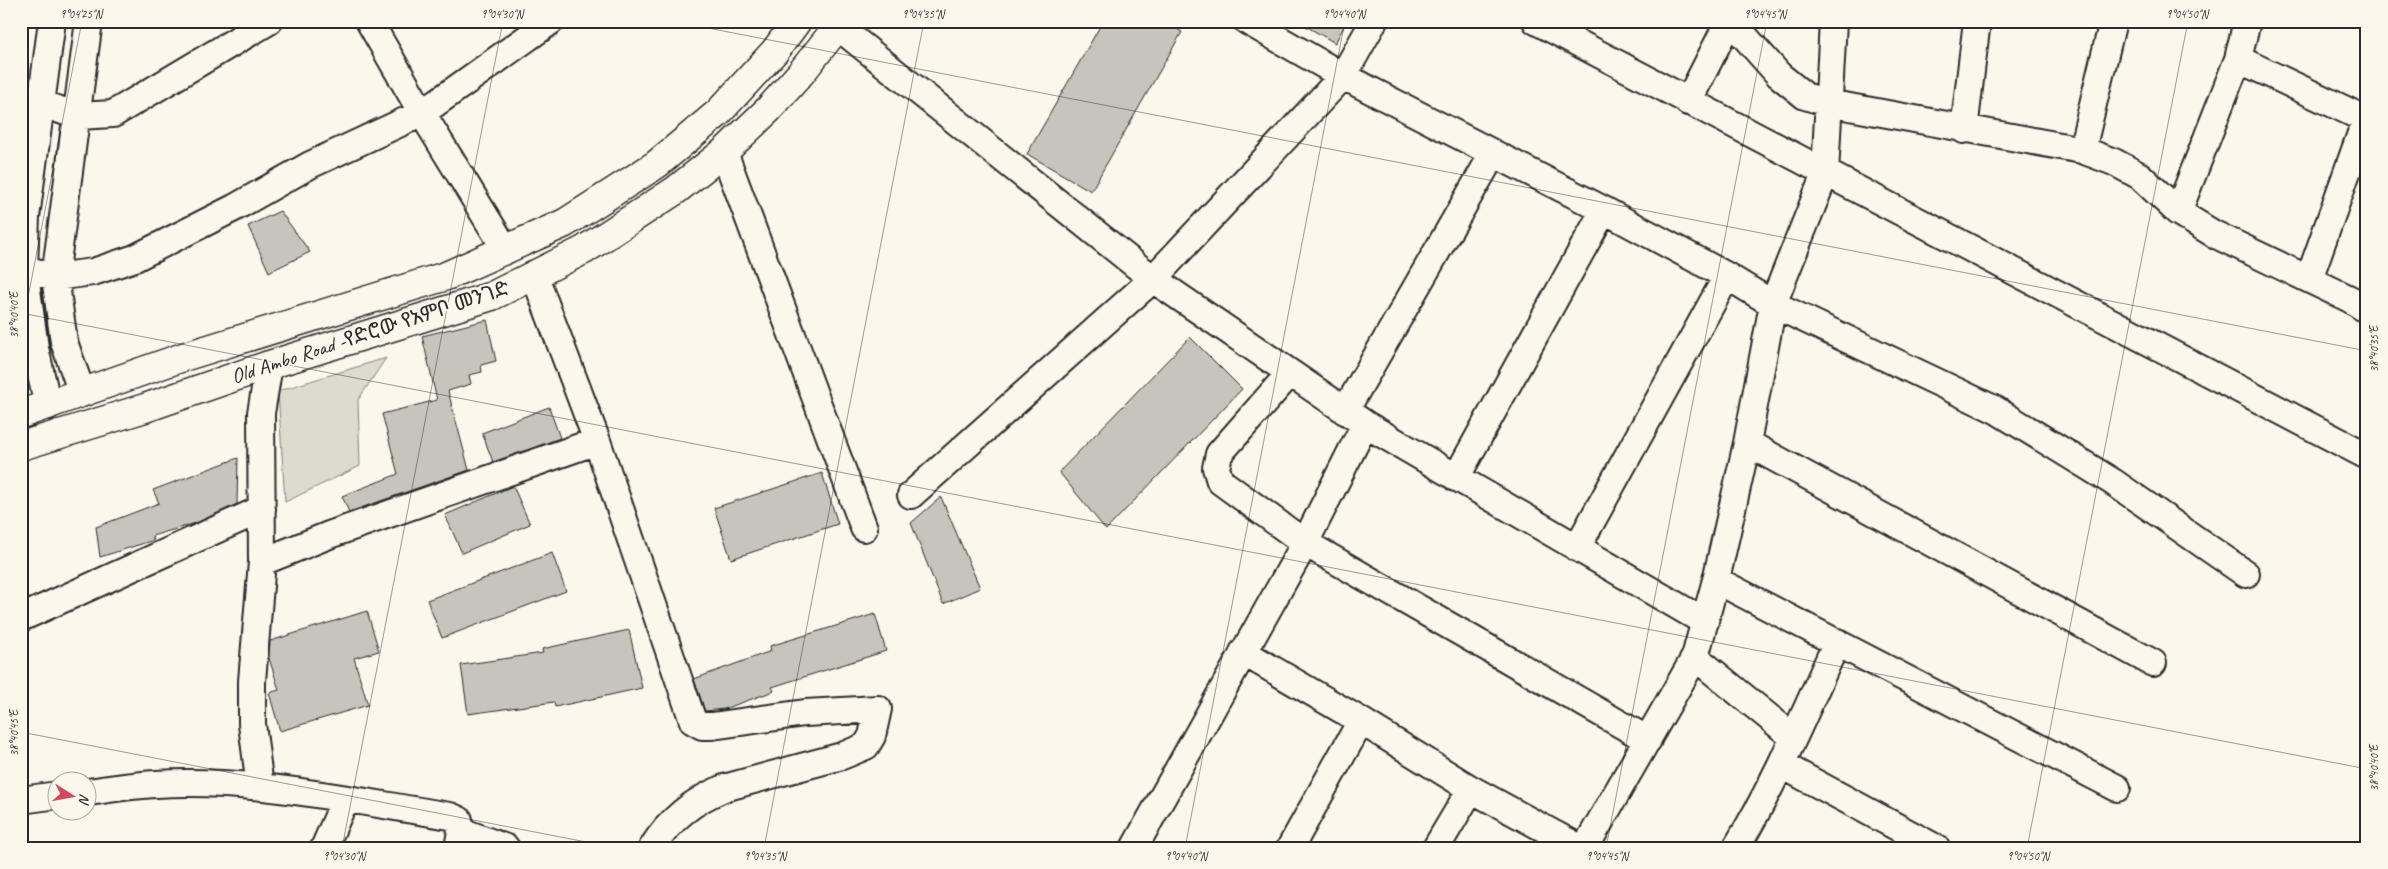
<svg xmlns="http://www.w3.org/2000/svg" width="2388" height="869" viewBox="0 0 2388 869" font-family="Caveat,'Noto Sans Ethiopic',sans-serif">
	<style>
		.green { fill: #dddad0; stroke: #84827e }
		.building { fill: #c7c4bc; stroke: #2b2b2b }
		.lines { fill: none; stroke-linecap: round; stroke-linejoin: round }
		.minor-casing { stroke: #2b2b2b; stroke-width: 30 }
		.major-casing { stroke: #2b2b2b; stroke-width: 31 }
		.minor { stroke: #fbf7ec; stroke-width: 26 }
		.major { stroke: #fbf7ec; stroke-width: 28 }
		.ticks { fill: none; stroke: #2b2b2b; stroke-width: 1; stroke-opacity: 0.45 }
		.labels { text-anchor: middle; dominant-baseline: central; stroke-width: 4; stroke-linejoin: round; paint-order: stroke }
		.street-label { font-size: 21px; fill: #2b2b2b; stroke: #fbf7ec }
		.neatline { fill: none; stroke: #2b2b2b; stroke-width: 2 }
		.ticks-label { font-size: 12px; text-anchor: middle; fill: #2b2b2b }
	</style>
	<rect width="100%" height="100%" fill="#fbf7ec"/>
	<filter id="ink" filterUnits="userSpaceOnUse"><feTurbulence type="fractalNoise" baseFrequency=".02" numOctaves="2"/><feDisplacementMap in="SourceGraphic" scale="10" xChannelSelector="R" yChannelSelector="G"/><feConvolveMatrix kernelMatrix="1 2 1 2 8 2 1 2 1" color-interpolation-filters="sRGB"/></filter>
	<g filter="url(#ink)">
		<path class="green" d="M386 358 358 400 360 466 285 502 278 391Z"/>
		<path class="building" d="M1103 21H1164L1182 32 1091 191 1027 154Z
			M1297 21H1347L1335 43Z
			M280 211 310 252 269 272 248 226Z
			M487 320 496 361 481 365 482 372 469 375 471 384 448 391 469 470 349 512 342 496 398 474 382 414 437 400 422 336Z
			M1190 337 1242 389 1106 530 1059 472Z
			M549 407 560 438 493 462 482 433Z
			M238 458 237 504 196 523 152 536 154 540 100 557 96 527 159 503 153 490Z
			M822 473 838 524 731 559 714 508Z
			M513 486 530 524 462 553 445 515Z
			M941 497 980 588 943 604 911 523Z
			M552 553 566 591 442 638 427 600Z
			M367 611 379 651 354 658 368 705 280 731 269 693 279 690 269 658 270 641Z
			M875 614 886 651 772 687 774 691 724 709 705 711 694 679 771 651 770 646Z
			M629 630 642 688 555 707 554 702 468 714 461 665 543 653 542 649Z"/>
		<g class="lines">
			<g class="minor-casing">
				<path id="minor" d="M369 21 422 113 506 250
					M831 21 1153 279 1365 424 1705 622
					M1247 21 1343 76 1374 21
					M1536 21 2367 456
					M1731 21 1779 75 1805 96 1828 103 2082 150 2114 162 2140 176 2178 212 2214 234 2350 299 2367 310
					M2238 59 2367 120
					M21 97 78 116 113 114 269 21
					M1688 102 1729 21
					M1964 130 1977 21
					M2082 150 2113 21
					M724 152 864 528
					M2178 212 2238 59 2247 21
					M21 268 55 277 93 272 135 258 234 208 310 165 422 113 551 21
					M534 274 597 441 693 721 702 726H712L805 713 878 709 872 736 866 746 842 756 724 788C693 801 670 819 652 848
					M2309 279 2366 119
					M1290 373 1219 454 1216 468 1220 481 1305 543 1365 424
					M82 393 64 342 55 277 89 21
					M48 406 35 348 24 268 26 217 52 21
					M1345 411 1493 154
					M1747 443 2153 663
					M1456 478 1604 210
					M911 495 1153 279 1343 76 1604 210 1727 276 1773 304 1996 410 2113 482 2246 574
					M1577 548 1727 276
					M262 562 329 535 597 441
					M1716 580 2117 788
					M21 618 262 509
					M1243 652 1361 721 1471 789 1580 848
					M1695 657 1793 737
					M1782 765 1936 848
					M260 787 252 724V681L262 562 261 413 269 365
					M88 792C110 789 133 785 156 784 254 778 354 801 450 816L459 820 461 831 458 848
					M21 800 58 795
					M461 831 506 848
					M324 848 345 800
					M1134 848 1305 543 1648 740
					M1290 848 1361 721
					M1436 848 1471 789
					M1585 848 1695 657 1716 580 1747 443 1773 304 1825 174 1833 21
					M1736 848C1776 782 1805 712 1837 642"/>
			</g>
			<g class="major-casing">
				<path id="major" d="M21 414 186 356 446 276 565 223 657 164 718 113 775 51 797 21
					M21 446 145 408 269 365 492 296 584 250 676 190 724 152 769 109 801 73 842 21"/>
			</g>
			<use href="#minor" class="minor"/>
			<use href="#major" class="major"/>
		</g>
	</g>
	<path class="ticks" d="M672 21 2367 351M21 313 2367 769M21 333 82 21M21 732 617 848M342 848 503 21M764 848 924 21M1185 848 1345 21M1606 848 1767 21M2027 848 2188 21"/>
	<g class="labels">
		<g class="street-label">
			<text transform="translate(370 332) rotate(-18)">Old Ambo Road -የድሮው የአምቦ መንገድ</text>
		</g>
	</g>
	<rect width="2388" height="869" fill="none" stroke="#fbf7ec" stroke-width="55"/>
	<g transform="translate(72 796) rotate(101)"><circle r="24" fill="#fbf7ec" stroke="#a8a59f"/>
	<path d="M0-4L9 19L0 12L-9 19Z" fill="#d1495b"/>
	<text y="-8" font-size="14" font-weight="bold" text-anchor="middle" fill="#2b2b2b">N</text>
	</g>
	<rect x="28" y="28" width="2332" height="814" class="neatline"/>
	<g class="ticks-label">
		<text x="81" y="18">9°04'25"N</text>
		<text x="502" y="18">9°04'30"N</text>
		<text x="923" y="18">9°04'35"N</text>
		<text x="1344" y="18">9°04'40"N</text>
		<text x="1765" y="18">9°04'45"N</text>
		<text x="2187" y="18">9°04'50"N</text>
		<text transform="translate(14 315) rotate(-90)" y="4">38°40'40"E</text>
		<text transform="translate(2374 349) rotate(-90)" y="4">38°40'35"E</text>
		<text transform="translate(14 733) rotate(-90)" y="4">38°40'45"E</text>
		<text transform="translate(2374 768) rotate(-90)" y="4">38°40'40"E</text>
		<text x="344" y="860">9°04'30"N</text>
		<text x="765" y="860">9°04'35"N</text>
		<text x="1186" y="860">9°04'40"N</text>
		<text x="1607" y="860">9°04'45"N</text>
		<text x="2028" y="860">9°04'50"N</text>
	</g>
</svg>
